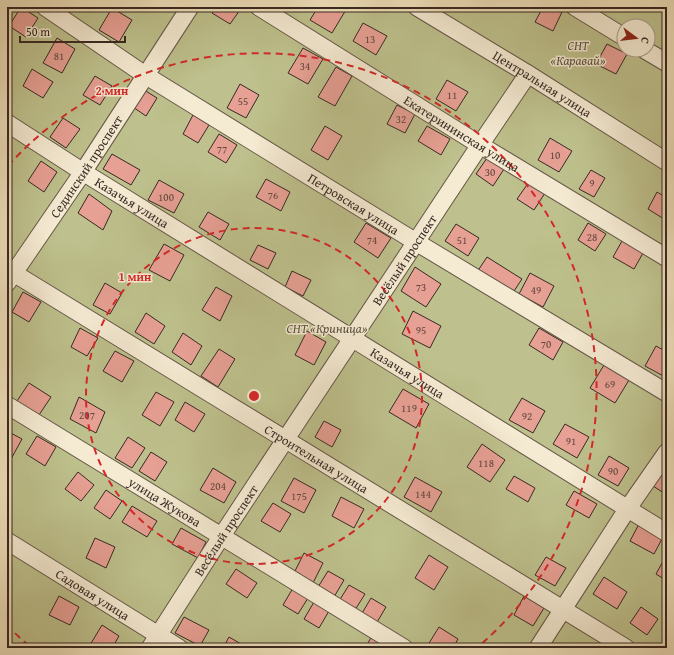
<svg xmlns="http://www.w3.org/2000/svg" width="674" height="655" viewBox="0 0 674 655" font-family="'Gentium Book Plus',serif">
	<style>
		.green { fill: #bec18d; stroke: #7a7558; fill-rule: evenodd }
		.building { fill: #e7a094; stroke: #372923 }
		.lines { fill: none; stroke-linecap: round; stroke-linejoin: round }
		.minor-casing { stroke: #655749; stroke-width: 19 }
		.minor { stroke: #f5ebd3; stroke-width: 17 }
		.ring { fill: none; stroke: #d62828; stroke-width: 2; stroke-dasharray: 7 5 }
		.labels { text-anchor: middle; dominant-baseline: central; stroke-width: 3; stroke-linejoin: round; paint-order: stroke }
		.number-label { font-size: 11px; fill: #63473f }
		.park-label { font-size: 13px; font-style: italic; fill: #594f3e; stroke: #f5ebd3 }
		.street-label { font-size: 13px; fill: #372923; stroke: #f5ebd3 }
		.centre { fill: #d62828; stroke: #f5ebd3; stroke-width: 2 }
		.ring-label { font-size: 12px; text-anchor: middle; font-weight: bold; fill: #d62828; stroke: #f5ebd3; stroke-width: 3; stroke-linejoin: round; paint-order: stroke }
	</style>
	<rect width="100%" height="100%" fill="#efe0bb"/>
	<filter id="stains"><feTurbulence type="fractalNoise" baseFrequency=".005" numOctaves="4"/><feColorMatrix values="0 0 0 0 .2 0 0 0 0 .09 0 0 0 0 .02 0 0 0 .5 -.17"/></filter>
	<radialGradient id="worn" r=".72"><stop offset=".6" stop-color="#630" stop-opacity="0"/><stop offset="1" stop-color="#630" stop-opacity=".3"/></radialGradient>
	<path class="green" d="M7 7H667V648H7ZM624 26H648V50H624Z"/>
	<path class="building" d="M21 7 38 18 26 37 9 26Z
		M216 7H242L230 24 212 13Z
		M318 7 347 8 332 33 310 20Z
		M543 7H553L562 12 553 31 535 22Z
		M112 8 132 20 119 42 99 30Z
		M363 23 387 36 376 55 353 41Z
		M57 38 75 49 62 73 43 63Z
		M607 44 627 54 616 74 596 64Z
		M303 48 323 59 308 84 288 73Z
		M336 67 352 76 335 106 318 97Z
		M32 69 53 82 43 98 23 86Z
		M95 76 112 86 100 105 83 95Z
		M447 80 468 92 456 111 436 99Z
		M240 84 259 95 246 118 227 108Z
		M141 88 157 98 146 116 130 105Z
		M397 105 415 114 405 133 387 124Z
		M193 115 209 125 198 143 183 134Z
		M63 118 80 129 66 148 50 137Z
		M325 126 342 136 328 160 311 150Z
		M427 126 450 139 441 155 418 141Z
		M219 134 237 145 226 163 208 152Z
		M550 138 572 151 559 172 538 160Z
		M112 154 140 170 131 185 103 169Z
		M487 158 504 169 493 186 476 174Z
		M41 161 57 172 44 192 28 181Z
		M591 170 605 178 594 197 579 189Z
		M266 179 290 192 281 211 256 197Z
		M159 180 184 194 174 213 148 200Z
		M529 182 545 193 534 210 517 199Z
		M657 192 667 198V212L664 219 648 209Z
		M89 194 112 211 103 230 78 213Z
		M7 202 11 204 7 211Z
		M208 212 229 224 220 240 199 227Z
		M366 223 391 238 378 258 354 242Z
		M588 223 606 234 595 251 578 240Z
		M456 224 479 238 468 256 445 241Z
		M622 241 643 253 634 269 613 257Z
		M164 244 184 255 170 281 149 270Z
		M258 245 276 253 268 269 250 260Z
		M487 257 522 279 512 294 477 272Z
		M415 267 441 284 426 307 401 291Z
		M292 271 311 280 303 296 285 287Z
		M530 273 554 286 543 307 519 294Z
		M105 283 122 293 110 314 93 305Z
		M216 287 232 296 220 321 202 310Z
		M23 292 41 302 29 322 12 312Z
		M413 311 441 326 430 348 402 334Z
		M146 313 165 326 154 344 135 332Z
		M80 328 98 338 87 356 71 347Z
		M539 328 563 342 553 360 529 345Z
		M307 331 326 342 314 365 295 355Z
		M183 333 202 346 191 365 172 352Z
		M656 346 667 352V378L645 366Z
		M219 349 235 359 218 387 201 376Z
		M115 351 134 361 122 382 103 371Z
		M604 365 629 380 615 403 590 388Z
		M7 369 12 372 7 380Z
		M29 383 51 397 39 415 17 401Z
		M403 389 429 404 416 428 389 412Z
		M156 392 174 402 160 426 142 415Z
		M79 397 105 412 96 433 70 419Z
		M522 398 545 411 533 433 509 420Z
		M185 402 205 414 194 432 175 420Z
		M324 421 341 430 332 447 315 437Z
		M565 424 589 437 577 458 553 444Z
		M7 431 22 439 11 459 7 457Z
		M37 436 56 447 45 466 26 454Z
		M128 437 145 448 132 468 115 458Z
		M482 444 505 460 490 482 467 467Z
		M151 452 167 462 155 481 139 471Z
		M609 456 629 468 618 486 598 475Z
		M667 466V495L653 486Z
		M213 468 236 482 224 503 200 490Z
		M78 472 94 485 81 501 65 489Z
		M514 476 535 488 528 502 506 489Z
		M415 477 442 492 431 512 404 497Z
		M294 478 316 490 304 513 281 501Z
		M106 490 122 501 110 519 94 508Z
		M574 491 597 504 589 518 566 505Z
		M341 497 364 509 354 528 332 516Z
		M273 503 291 514 280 532 261 521Z
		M132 506 157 521 147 537 122 522Z
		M667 512V525L662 521Z
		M639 524 663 537 654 554 630 541Z
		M181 528 206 542 198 558 172 544Z
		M95 538 115 547 106 568 86 558Z
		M304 553 323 563 313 583 294 573Z
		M667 554V581L656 574Z
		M429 555 448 567 434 590 415 578Z
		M546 557 566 568 555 586 535 575Z
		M236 569 257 583 247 598 226 584Z
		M328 571 344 580 334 597 318 587Z
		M604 577 627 592 617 609 593 594Z
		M349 585 365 594 355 610 339 601Z
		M293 588 308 598 298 614 283 605Z
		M59 596 79 607 70 625 49 615Z
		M524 596 544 608 533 626 514 615Z
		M371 598 386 607 376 624 361 615Z
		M314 602 329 611 319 628 304 619Z
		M641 607 658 619 647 635 630 623Z
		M184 617 209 630 200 646 175 633Z
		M102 625 119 636 112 648H96L90 645Z
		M439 627 458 639 453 648H426Z
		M372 636 390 648H365Z
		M229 637 248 648H223Z"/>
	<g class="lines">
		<g class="minor-casing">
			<g id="minor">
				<path id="s1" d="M45 7 145 75 416 242 667 393"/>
				<path id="s2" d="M259 7 480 145 667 258"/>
				<path id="s3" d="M417 7 528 74 667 162"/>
				<path d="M575 7 624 37"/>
				<path d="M645 50 667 63"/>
				<path id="s4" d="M7 123 83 172 667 533"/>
				<path id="s5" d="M7 269 626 648"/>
				<path id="s6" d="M7 283 83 172 190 7"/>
				<path id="s7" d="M7 405 404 648"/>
				<path id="s8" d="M7 541 179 648"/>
				<path id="s9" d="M150 648 221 537 480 145 528 74"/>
				<path d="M538 648 628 508 667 452"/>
			</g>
		</g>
		<use href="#minor" class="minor"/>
	</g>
	<g class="ring">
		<circle cx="254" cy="396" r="168"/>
		<path d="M29 646A337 337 0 0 1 8 626M8 166A337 337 0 1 1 479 646"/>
	</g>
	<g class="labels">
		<g class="number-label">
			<text x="370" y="39">13</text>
			<text x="59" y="56">81</text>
			<text x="305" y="66">34</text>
			<text x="452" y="95">11</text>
			<text x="243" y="101">55</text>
			<text x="401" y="119">32</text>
			<text x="222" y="149">77</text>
			<text x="555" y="155">10</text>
			<text x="490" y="172">30</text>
			<text x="592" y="183">9</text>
			<text x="273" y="195">76</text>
			<text x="166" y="197">100</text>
			<text x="592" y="237">28</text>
			<text x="372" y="240">74</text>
			<text x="462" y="240">51</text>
			<text x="421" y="287">73</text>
			<text x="536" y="290">49</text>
			<text x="421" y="330">95</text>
			<text x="546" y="344">70</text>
			<text x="610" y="384">69</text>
			<text x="409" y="408">119</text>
			<text x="87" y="415">207</text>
			<text x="527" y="416">92</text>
			<text x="571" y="441">91</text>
			<text x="486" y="463">118</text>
			<text x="613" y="471">90</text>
			<text x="218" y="486">204</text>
			<text x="423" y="494">144</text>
			<text x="299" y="496">175</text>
		</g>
		<g class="park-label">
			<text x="578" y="45">СНТ<tspan x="578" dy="15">«Каравай»</tspan></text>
			<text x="327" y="328">СНТ «Криница»</text>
		</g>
		<g class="street-label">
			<text stroke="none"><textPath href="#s3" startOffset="147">Центральная улица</textPath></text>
			<text stroke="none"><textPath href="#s2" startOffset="239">Екатерининская улица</textPath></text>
			<text stroke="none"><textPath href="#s6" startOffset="141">Сединский проспект</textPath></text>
			<text stroke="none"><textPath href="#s4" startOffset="148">Казачья улица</textPath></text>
			<text stroke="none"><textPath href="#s1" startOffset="366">Петровская улица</textPath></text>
			<text stroke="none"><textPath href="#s9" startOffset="464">Весёлый проспект</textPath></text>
			<text stroke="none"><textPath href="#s4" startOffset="472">Казачья улица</textPath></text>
			<text stroke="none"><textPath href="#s5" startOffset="363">Строительная улица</textPath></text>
			<text stroke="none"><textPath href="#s7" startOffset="185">улица Жукова</textPath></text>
			<text stroke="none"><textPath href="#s9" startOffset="140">Весёлый проспект</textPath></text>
			<text stroke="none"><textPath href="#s8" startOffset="101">Садовая улица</textPath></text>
		</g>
	</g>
	<circle cx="254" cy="396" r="6" class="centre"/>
	<g class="ring-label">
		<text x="112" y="95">2 мин</text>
		<text x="135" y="281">1 мин</text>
	</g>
	<rect width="674" height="655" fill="none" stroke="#efe0bb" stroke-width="24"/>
	<rect x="8" y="8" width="658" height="639" fill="none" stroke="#372923" stroke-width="2"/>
	<rect x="12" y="12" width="650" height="631" fill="none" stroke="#372923"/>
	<g transform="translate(636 38) rotate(105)"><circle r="19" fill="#f5ebd3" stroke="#a99d8d"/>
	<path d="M0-3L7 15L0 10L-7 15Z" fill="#8f2418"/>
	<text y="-6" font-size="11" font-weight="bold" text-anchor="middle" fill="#372923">С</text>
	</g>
	<path d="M20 36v6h105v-6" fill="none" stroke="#372923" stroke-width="2"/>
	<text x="26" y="36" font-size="12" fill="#372923" stroke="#f5ebd3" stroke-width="3" paint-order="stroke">50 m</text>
	<rect width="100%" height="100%" filter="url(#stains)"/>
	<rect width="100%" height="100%" fill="url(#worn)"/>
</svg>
